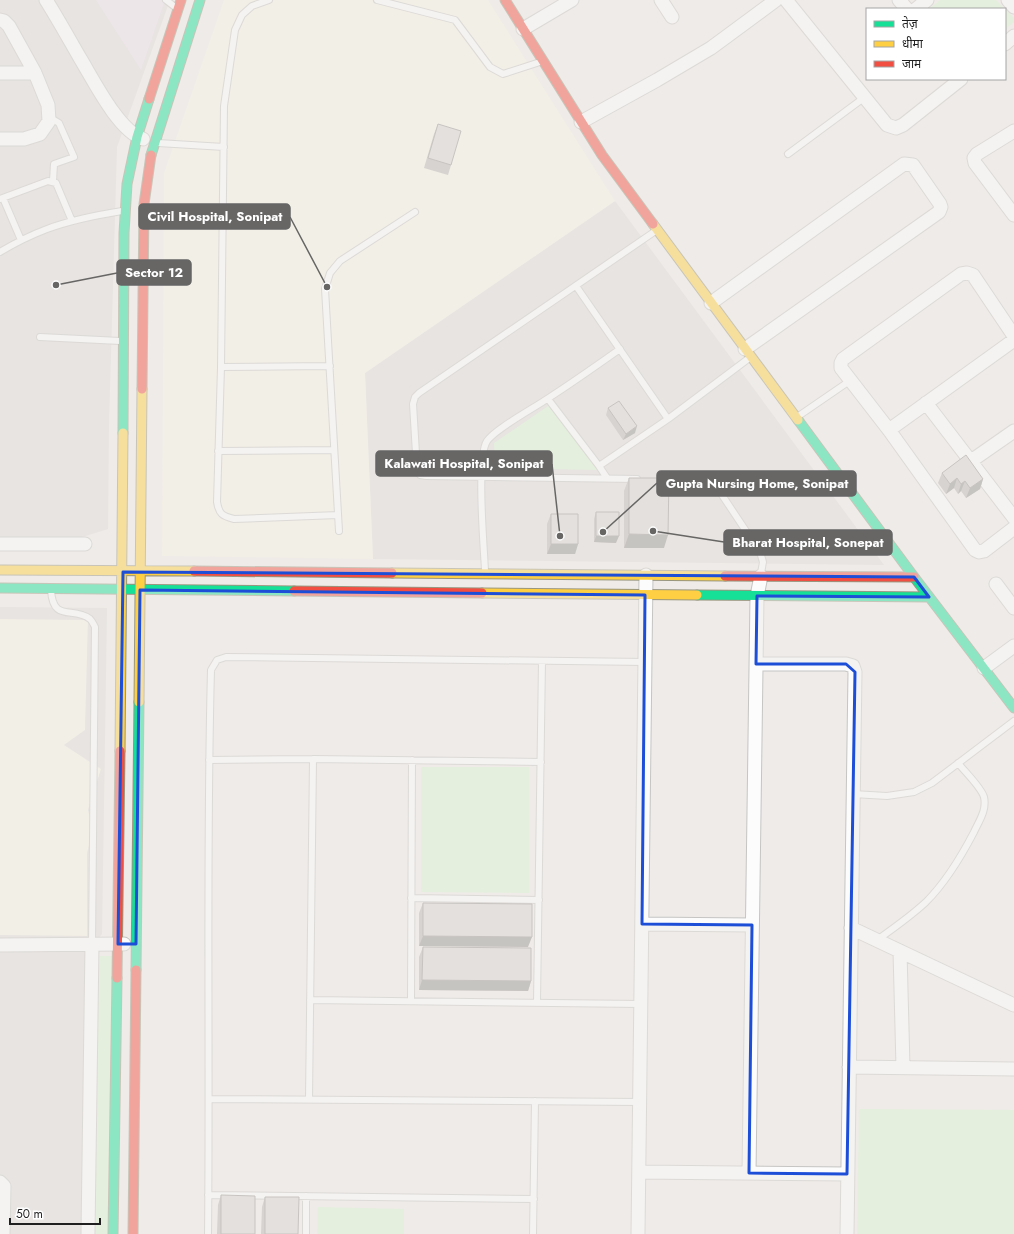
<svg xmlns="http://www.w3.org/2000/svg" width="1014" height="1234" viewBox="0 0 1014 1234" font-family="Jost,'Noto Sans Devanagari',sans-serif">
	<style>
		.residential { fill: #dddbda }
		.industrial { fill: #ecdfea }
		.education { fill: #f7f3e4 }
		.park { fill: #d8f5d1 }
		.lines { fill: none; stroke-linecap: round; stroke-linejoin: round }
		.lane-casing { stroke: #c6c5c4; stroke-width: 8 }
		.street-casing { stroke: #c6c5c4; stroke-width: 15 }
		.fast-casing { stroke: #99967f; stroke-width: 11 }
		.slow-casing { stroke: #99967f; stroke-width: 11 }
		.jam-casing { stroke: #99967f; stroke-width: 11 }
		.lane { stroke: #fcfcfc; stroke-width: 6 }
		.street { stroke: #fcfcfc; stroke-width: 13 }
		.fast { stroke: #16e098; stroke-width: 9 }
		.slow { stroke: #ffcf43; stroke-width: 9 }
		.jam { stroke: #f24e42; stroke-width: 9 }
		.wall { fill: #b8b5b4 }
		.shaded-wall { fill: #969492 }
		.building { fill: #d6d3d1; stroke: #969492 }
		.marked { fill: none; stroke: #1d4ed8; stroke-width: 3; stroke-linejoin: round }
		.leader { fill: none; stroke: #676665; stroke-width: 1.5 }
		.callout-dot { fill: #676665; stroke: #fff; stroke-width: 1.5 }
		.callout { fill: #676665; stroke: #676665; stroke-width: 1.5 }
		.callout-label { font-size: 13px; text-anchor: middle; font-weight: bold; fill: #fff }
	</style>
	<rect width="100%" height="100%" fill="#eeebe8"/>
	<path class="residential" d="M0 0H170L117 147 109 423 108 529 79 538 0 537Z
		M615 201 884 565 373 559 365 373Z
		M0 607 107 608 102 934 88 951 83 1234H0Z"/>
	<path class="industrial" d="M96 0H165L141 70Z"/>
	<path class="education" d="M224 0H488L615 201 365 373 373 559 162 556 164 173Z
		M0 619 88 620 85 730 64 745 101 769 88 810 93 828 87 854V936L0 935Z"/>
	<path class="park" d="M940 0H996L1005 9H929Z
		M1005 9 1014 18V22L1005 29Z
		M551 404 600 461 597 470 495 468 494 443Z
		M421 767H529V893L421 892Z
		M97 956H112L108 1234H93Z
		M859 1109 1014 1110V1234H857Z
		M318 1207 404 1209V1234H317Z"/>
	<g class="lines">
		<g class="lane-casing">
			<path id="lane" d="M166 0 175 7
				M269 0 252 6 242 15 235 30 224 106 221 367 217 502C219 514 222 516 234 519L338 515
				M377 0 455 20 490 67 503 74 540 62
				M49 117 59 123 74 157 54 164 53 181
				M158 143 224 147
				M788 154 865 97
				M3 198 21 240
				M0 199 48 181 56 183 72 221
				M0 252C15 243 31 235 47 229 71 220 97 215 122 211
				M576 286 668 419
				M40 337 120 341
				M221 367 330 366
				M548 399 599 466
				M800 415 851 380
				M218 451 334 450
				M607 478 599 466 668 419 748 359
				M637 479 426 476 420 475 417 470 413 404 415 397 419 393 654 232
				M662 479C680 479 700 476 716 486L760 552 763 562 761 573
				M339 531 325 289 330 273 340 261 415 212
				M485 571C484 547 476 458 487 441 495 429 534 408 547 399 572 383 596 366 620 349
				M51 590C53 623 73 606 90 619 92 621 94 625 95 627L92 944
				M209 760 313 759 541 762
				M853 794 887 796 914 792 932 783 1014 721
				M411 898 539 900
				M877 940C894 928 911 916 926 902 946 882 961 857 974 832 979 821 987 810 984 797 981 787 965 772 958 763
				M310 1000 641 1004
				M411 1001 412 760
				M537 1002 542 661
				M209 1099 640 1102
				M309 1099 313 759
				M208 1195 534 1199
				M208 1234C210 1046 206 858 211 670L217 660 226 657 645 662
				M306 1234V1196
				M533 1234 535 1101"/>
		</g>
		<g class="street-casing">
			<path id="street" d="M46 0C58 19 69 39 80 58 94 81 118 130 143 139
				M661 0 672 17
				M786 0 887 125 896 128 903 125 961 79
				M899 0 907 9
				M1008 0 1014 7
				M916 9 927 0
				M0 20 4 21 9 26 35 73 48 105 49 121 40 134 24 139H0
				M523 29 572 0
				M1005 44 1014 36
				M0 73H35
				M581 122 657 80 711 48 776 0
				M1014 131 977 154 974 158 975 163 1014 215
				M711 303 904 164 913 165 940 204 941 207 939 212 745 349
				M1014 336 973 275 967 273 961 274 843 359 841 363V368L889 430 975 550 979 552 984 551 1014 528
				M926 403 1014 518
				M889 430 1014 340
				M971 461 1014 431
				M0 544H85
				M996 584 1014 608
				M756 664H846L853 666 855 672 847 1234
				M984 668 1014 646
				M642 924 752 925
				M851 928 1014 1005
				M0 945 124 944
				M900 951 903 1067
				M849 1067 1014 1069
				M639 1172 847 1174
				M749 1173 757 596 761 576
				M0 1182 4 1186 3 1234
				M88 1234 92 944
				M638 1234 646 575"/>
		</g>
		<g class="fast-casing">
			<path id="fast" d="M151 155 200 0
				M798 420 914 577 1014 708
				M123 433 124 233 127 184 137 137 149 99
				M0 588 294 591
				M697 595 929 597
				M136 970 139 702
				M113 1234 117 978"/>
		</g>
		<g class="slow-casing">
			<path id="slow" d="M653 224 798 420
				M0 570 194 571
				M392 573 725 576
				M482 593 697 595
				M139 702 142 389
				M120 751 123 433"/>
		</g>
		<g class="jam-casing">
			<path id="jam" d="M505 0 602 155 653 224
				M149 99 181 0
				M142 389 144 204 151 155
				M194 571 392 573
				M725 576 914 577
				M294 591 482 593
				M117 978 120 751
				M133 1234 136 970"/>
		</g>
		<use href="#lane" class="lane"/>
		<use href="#street" class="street"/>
		<use href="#fast" class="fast"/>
		<use href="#slow" class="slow"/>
		<use href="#jam" class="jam"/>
	</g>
	<path class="wall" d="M438 124 451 165 448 175 424 168 434 134Z
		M608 408 635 433 623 440 606 415Z
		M942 473 983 479 980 489 966 498 961 491 958 494 954 488 946 494 938 483Z
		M629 478 664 548H624V491Z
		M596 512 616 543 594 542V519Z
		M551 514 578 544 575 554H547V524Z
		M423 903 528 947 419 946V913Z
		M423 947 531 981 528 991 419 990V957Z
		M221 1195 255 1234H217L218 1205Z
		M265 1197 298 1234H261L262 1207Z"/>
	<path class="shaded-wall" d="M637 426 635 433 623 440 626 434Z
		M957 478 954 488 946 494 950 484Z
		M983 479 980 489 966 498 970 488Z
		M965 481 961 491 958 494 961 484Z
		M629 534 668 535 664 548H624Z
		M596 536H619L616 543 594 542Z
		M551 544H578L575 554H547Z
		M423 936 532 937 528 947 419 946Z
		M422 980 531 981 528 991 419 990Z"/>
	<path class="building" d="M438 124 461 131 451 165 428 158Z
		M619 401 637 426 626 434 608 408Z
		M966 455 983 479 970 488 965 481 961 484 957 478 950 484 942 473Z
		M629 478H669L668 535 629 534Z
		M596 512H619V536H596Z
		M551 514H578V544H551Z
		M423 903 532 904V937L423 936Z
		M423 947 531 948V981L422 980Z
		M221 1195 255 1196V1234H221Z
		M265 1197H299L298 1234H265Z"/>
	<path d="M0 0H1014V1234H0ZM123 572 914 577 929 597 757 596 756 664H846L855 672 847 1174 749 1173 752 925 642 924 645 595 140 590 136 944H118Z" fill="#eeebe8" fill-opacity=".55" fill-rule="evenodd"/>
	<path class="marked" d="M123 572 914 577 929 597 757 596 756 664H846L855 672 847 1174 749 1173 752 925 642 924 645 595 140 590 136 944H118Z"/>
	<path class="leader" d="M327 287L290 217M56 285L117 273M560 536L552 464M603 532L657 483M653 531L724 542"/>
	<g class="callout-dot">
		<circle cx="327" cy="287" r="4"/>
		<circle cx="56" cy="285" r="4"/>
		<circle cx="560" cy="536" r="4"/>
		<circle cx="603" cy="532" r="4"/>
		<circle cx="653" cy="531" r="4"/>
	</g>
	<g class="callout">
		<rect x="139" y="204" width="151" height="25" rx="4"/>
		<rect x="117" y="260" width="74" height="25" rx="4"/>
		<rect x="376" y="451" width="176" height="25" rx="4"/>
		<rect x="657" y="471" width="199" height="25" rx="4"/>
		<rect x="724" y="530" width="168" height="25" rx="4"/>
	</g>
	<g class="callout-label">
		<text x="215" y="221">Civil Hospital, Sonipat</text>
		<text x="154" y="277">Sector 12</text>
		<text x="464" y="468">Kalawati Hospital, Sonipat</text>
		<text x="757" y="488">Gupta Nursing Home, Sonipat</text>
		<text x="808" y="547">Bharat Hospital, Sonepat</text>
	</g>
	<rect x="866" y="8" width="140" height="72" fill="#ffffff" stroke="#a5a5a5"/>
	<rect x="874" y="21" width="20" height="6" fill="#16e098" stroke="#a5a5a5"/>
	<text x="902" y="28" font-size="12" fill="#1f1f1f">तेज़</text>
	<rect x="874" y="41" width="20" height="6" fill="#ffcf43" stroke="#a5a5a5"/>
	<text x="902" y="48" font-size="12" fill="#1f1f1f">धीमा</text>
	<rect x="874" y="61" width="20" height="6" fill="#f24e42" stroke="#a5a5a5"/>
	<text x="902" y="68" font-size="12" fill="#1f1f1f">जाम</text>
	<path d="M10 1218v6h90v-6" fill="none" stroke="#1f1f1f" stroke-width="2"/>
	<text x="16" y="1218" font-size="12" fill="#1f1f1f" stroke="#ffffff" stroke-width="3" paint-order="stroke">50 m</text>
</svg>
